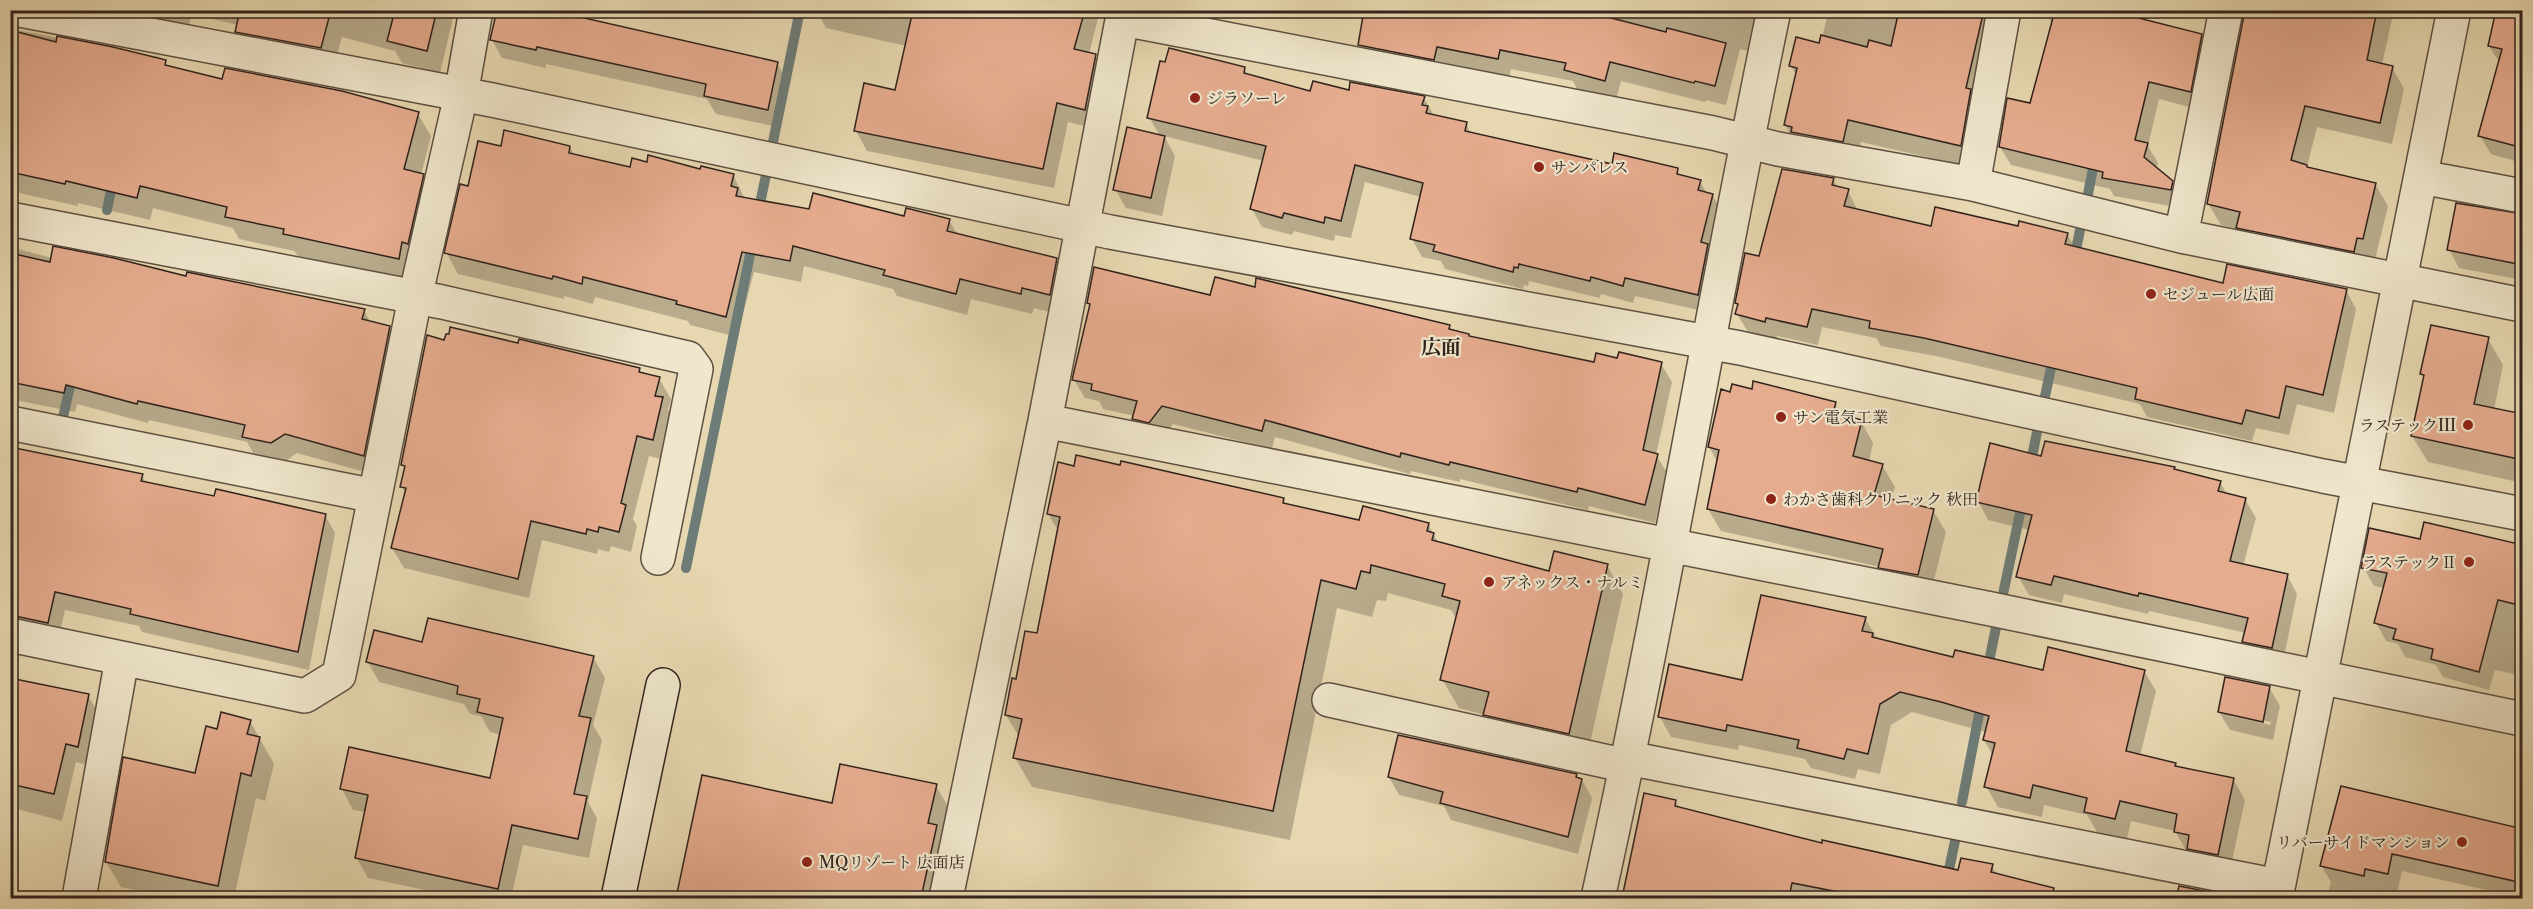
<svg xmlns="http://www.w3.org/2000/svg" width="2533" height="909" viewBox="0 0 2533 909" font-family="'Libre Caslon Text','Noto Serif JP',serif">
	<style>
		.shadow { fill: #0003; fill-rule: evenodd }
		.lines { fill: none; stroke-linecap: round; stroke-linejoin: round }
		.stream { stroke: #6e7c77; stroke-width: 10 }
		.building { fill: #e6ac8f; stroke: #30231d; stroke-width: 1.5 }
		.street-casing { stroke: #5e5042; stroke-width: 36 }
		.secondary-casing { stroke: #30231d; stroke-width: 36 }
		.street { stroke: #efe6cc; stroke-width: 33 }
		.secondary { stroke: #efe6cc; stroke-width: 33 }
		.poi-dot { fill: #8f2418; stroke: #efe6cc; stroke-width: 2 }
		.labels { text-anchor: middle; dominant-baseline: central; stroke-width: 4.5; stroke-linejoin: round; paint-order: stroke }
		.poi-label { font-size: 16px; fill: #30231d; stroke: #efe6cc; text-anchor: start }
		.quarter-label { font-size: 20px; font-weight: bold; fill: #30231d; stroke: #efe6cc }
	</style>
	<rect width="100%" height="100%" fill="#e7d8b1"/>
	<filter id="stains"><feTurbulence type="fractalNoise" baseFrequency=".00333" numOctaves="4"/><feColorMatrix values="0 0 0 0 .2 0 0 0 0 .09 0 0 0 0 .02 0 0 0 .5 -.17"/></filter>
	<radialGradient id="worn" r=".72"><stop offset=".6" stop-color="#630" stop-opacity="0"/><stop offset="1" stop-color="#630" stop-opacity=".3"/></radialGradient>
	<path class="shadow" d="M10 10 19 20 16 30 160 57 169 68 223 81 418 114 431 136 421 175 436 198 411 281 298 256 294 251 239 239 233 228 153 208 150 220 78 203V206L10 191Z
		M122 10H455L440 73 402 63 395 51 342 37 333 70 249 54 236 32 238 25 192 14 184 42 134 32Z
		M816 10H1100L1089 54 1095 56 1107 76 1096 129 1068 122 1054 188 867 151 856 131 896 91 906 46 826 28Z
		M1365 10H1761V54L1740 49 1726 105 1706 100 1705 102 1621 81 1616 100 1577 89 1573 81 1511 69 1509 78 1371 65 1359 45Z
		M1829 10H1974L1983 13 1996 37 1974 168 1861 142 1856 164 1799 148 1785 125 1797 76 1791 66 1820 45Z
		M2048 10H2130L2128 17 2201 35 2212 54 2201 110 2159 99 2148 146 2158 163 2156 168 2172 181 2183 200 2181 208 2114 196 2110 189 2011 165 2000 147 2031 105 2052 24 2047 14Z
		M2337 10H2394L2382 65 2392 67 2404 89 2392 144 2317 127 2307 167 2308 169 2375 184 2388 206 2375 260 2250 250 2239 229 2221 225 2208 203Z
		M2522 10V163L2491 154 2480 136 2500 63 2489 46Z
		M492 40 777 64 788 82 778 127 716 114 707 99 546 64V68L502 58Z
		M1244 68 1248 76 1311 92H1350L1424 98 1434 116 1466 124 1472 135 1613 166 1677 170 1681 177 1700 181 1707 194 1712 195 1723 213 1708 312 1635 296 1633 303 1601 294 1600 298 1529 281 1528 286 1524 285 1523 289 1445 269 1441 261 1422 257 1412 239 1421 197 1365 182 1351 238 1335 235 1334 241 1294 231 1292 235 1262 227 1252 209 1264 161 1164 136 1175 156 1162 216 1126 208 1115 189 1160 136 1149 117Z
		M570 147 574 155 631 169 701 171 733 175 745 199 810 211 949 220 958 235 1056 259 1068 280 1062 315 1034 308 1032 314 971 299 967 315 897 296 893 289 804 266 801 282 754 272 737 337 690 325 688 321 595 297 593 304 564 296V299L458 274 446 252 469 188 502 148Z
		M1833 179 1838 188 1848 191 1858 211 1932 228H2019L2067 234 2075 248 2224 285 2346 290 2356 309 2334 413 2297 404 2289 435 2256 428 2252 441 2147 417 2140 404 1936 356 1881 346 1876 338 1822 327 1818 345 1777 336 1776 340 1748 332 1737 314 1739 307 1737 303 1760 258Z
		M2522 216V280L2459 268 2449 249Z
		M10 247 52 258 187 278 364 311 371 323 389 328 401 347 375 475 297 453 283 463 255 456 247 442 149 420 148 423 77 404 75 412 10 399Z
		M1256 288 1449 326 1452 331 1470 338 1596 364 1618 360 1661 364 1672 382 1656 455 1668 474 1655 523 1589 506 1588 510 1460 479V482L1411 471 1410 474 1275 437 1272 449 1173 424 1160 441 1144 437 1134 419 1135 416 1103 409 1099 401 1085 398 1074 380 1091 307 1088 303 1211 297Z
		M2488 339 2503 365 2494 410 2522 416V483L2428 462 2412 436 2424 379 2422 374Z
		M445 342 639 369 642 374 659 378 671 399 668 410 673 419 664 460 649 456 633 519 637 526 631 552 611 546 609 552 598 549 597 554 542 540 529 598 404 568 392 548 406 494 402 487 406 470 402 464Z
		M1835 403 1843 417 1861 421 1873 443 1869 462 1882 465 1895 487 1891 500 1933 510 1946 532 1930 596 1892 589 1880 567 1721 531 1708 509 1718 463 1709 447Z
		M10 448 142 476 147 484 325 515 335 533 309 670 142 632 139 626 65 610 58 641 10 630Z
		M2042 458 2174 469 2175 471 2220 482 2227 495 2245 499 2256 518 2243 566 2287 575 2297 594 2282 666 2255 660 2244 642 2246 633 2149 611 2148 614 2064 594 2062 603 2029 595 2018 576 2029 530 1988 520 1978 501Z
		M1283 499 1287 506 1361 522 1428 524 1439 544 1550 573 1607 565 1623 594 1586 762 1502 744 1485 715 1459 708 1442 679 1457 619 1451 610 1388 593 1386 601 1377 600 1372 617 1337 608 1290 840 1032 787 1015 758 1019 737 1006 715 1027 632 1038 635 1059 532 1048 514Z
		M2421 540 2522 548V612L2520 626H2522V676L2495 670 2489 690 2443 677 2436 665 2405 657 2398 644 2386 641 2376 623 2384 588 2374 586 2363 567Z
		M1865 618 1877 639 1954 659 2044 672 2144 671 2156 691 2140 756 2175 764 2177 768 2233 779 2245 800 2229 875 2187 852 2175 831 2131 821 2127 839 2097 832 2087 815 2044 805 2042 817 1998 807 1986 786 1993 756 1984 740 1986 732 1912 712 1891 725 1880 774 1858 769 1855 779 1811 768 1805 759 1739 745 1738 750 1671 737 1660 717 1743 682Z
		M423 644 593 657 605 678 593 725 602 740 588 802 597 818 589 858 523 845 511 898H463L368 878 356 857 366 812 353 810 342 789 491 780 501 735 490 732 481 716 470 714 464 704 379 682 368 662Z
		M10 679 88 696 99 714 88 765 76 762 62 821 10 807Z
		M2269 687 2280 706 2273 740 2230 730 2219 712ZM2231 713 2271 722 2270 725 2231 716Z
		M250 721 274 764 265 801 256 798 234 898H173L121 887 106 862 196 774 218 730Z
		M1576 775 1582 780 1592 798 1578 854 1451 820 1444 806 1399 795 1389 777Z
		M703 777 833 805 936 786 955 818 947 898H678Z
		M1675 801 1680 809 1823 845 1960 872 1992 866 1997 875 2022 898H1628L1625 893Z
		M2522 830V898L2402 871 2396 898H2327L2331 882 2321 865Z
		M2180 887 2224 898H2178Z
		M2066 893 2093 898H2065Z"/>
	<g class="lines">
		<path class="stream" d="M773 142 800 10
			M2088 194 2095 158
			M107 210 113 180
			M758 213 766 175
			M2074 259 2080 230
			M2044 401 2054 354
			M63 417 73 373
			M2030 467 2037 432
			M686 568 753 240
			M2002 599 2023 499
			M1987 672 1997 622
			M1962 802 1982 699
			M1943 898 1955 841"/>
	</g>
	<path class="building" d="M240 10H331L321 48 235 32Z
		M395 10H437L427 51 387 41Z
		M497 10H549L778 62 768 110 704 96 706 84 537 47 536 50 490 40Z
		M913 10H1085L1074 49 1096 54 1085 110 1057 103 1043 169 854 131 864 83 895 90Z
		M1364 10H1580L1666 32 1667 28 1726 43 1715 86 1695 81 1694 83 1610 62 1605 81 1564 70 1566 63 1500 50 1498 59 1437 47 1434 60 1358 45Z
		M1899 10H1984L1966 88 1971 89 1961 146 1848 120 1843 142 1791 132 1792 127 1784 125 1797 68 1789 66 1796 37 1819 43 1821 35 1867 47 1869 40 1891 46Z
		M2055 10H2107L2202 34 2191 92 2149 82 2135 140 2148 143 2144 157 2173 181 2171 190 2102 178 2103 172 1999 147 2007 98 2030 103Z
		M2245 10H2377L2367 60 2393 66 2380 123 2305 106 2291 160 2307 165V167L2376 183 2363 239 2357 238 2354 252 2236 228 2240 212 2207 204Z
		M2496 10H2523V148L2478 136 2502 49 2488 46Z
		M10 30 56 42 57 36 113 47 166 60 165 65 222 79 225 68 342 91 419 112 404 169 424 174 408 244 402 242 399 259 283 234 284 229 225 217 227 207 140 186 137 198 66 181 65 184 10 172Z
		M1169 48 1245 67 1244 73 1310 91 1313 81 1349 90 1350 82 1425 96 1422 105 1428 106 1426 113 1467 122 1465 131 1612 164 1614 153 1678 168 1677 174 1701 180 1698 190 1713 194 1701 242 1708 244 1698 295 1625 278 1623 286 1591 277 1590 281 1519 264 1518 268 1514 267 1513 272 1433 251 1435 245 1410 239 1423 183 1355 165 1341 221 1325 217 1324 223 1284 213 1282 218 1250 209 1266 146 1147 118 1160 61 1165 62Z
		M1127 127 1165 136 1151 198 1113 190Z
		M504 130 570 146 569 153 630 167 632 158 647 162 648 155 700 169 701 166 734 174 731 186 738 188 736 196 809 209 813 193 904 216 906 208 950 219 947 231 1057 258 1050 295 1022 288 1021 294 960 279 956 294 883 275 885 270 793 246 790 261 742 252 726 317 676 304 677 301 583 277 582 284 553 276 552 279 444 253 460 184 468 186 478 141 501 146Z
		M1782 169 1834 178 1832 185 1849 189 1844 206 1931 226 1935 207 2018 226 2019 221 2068 233 2065 244 2223 283 2227 264 2347 289 2323 395 2286 386 2279 418 2246 410 2242 424 2135 399 2137 388 1924 338 1869 328 1870 321 1812 309 1807 327 1766 318 1765 322 1735 314 1738 304 1735 303 1745 253 1759 256Z
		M2456 203 2523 214V265L2447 250Z
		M53 246 114 258 186 276 187 272 365 309 362 319 390 326 364 456 285 434 271 443 242 437 245 425 138 401 137 404 66 385 64 393 10 382V253L50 262Z
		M1094 267 1210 295 1215 277 1255 287 1256 278 1450 325 1449 329 1469 334V336L1594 362 1596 353 1617 358 1619 352 1662 362 1643 450 1658 454 1645 505 1578 488 1577 492 1450 462 1449 465 1401 453 1400 457 1265 420 1262 431 1162 406 1149 423 1132 419 1137 401 1091 390 1092 384 1072 380 1090 304 1087 303Z
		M2431 325 2489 337 2474 404 2523 414V460L2411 436 2424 375 2420 374Z
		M450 327 518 343 519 339 640 368 639 372 660 377 655 396 663 397 653 440 637 436 621 503 626 505 619 532 599 527 598 532 587 529 586 534 531 521 518 579 391 548 406 488 400 487 405 466 401 465 427 335 444 340 446 334H449Z
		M1753 381 1836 402 1833 413 1862 420 1853 456 1883 464 1874 495 1934 509 1918 575 1878 568 1883 549 1707 509 1719 450 1708 447 1721 389 1730 392 1732 384 1752 389Z
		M2045 441 2175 467 2174 469 2221 481 2218 491 2246 498 2230 561 2288 574 2272 648 2242 642 2248 618 2139 593 2138 596 2054 576 2051 585 2016 577 2032 515 1976 502 1990 443 2041 456Z
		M10 447 143 474 141 481 214 496 216 489 326 514 298 652 130 614 131 609 55 592 48 623 10 615Z
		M1076 455 1120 465 1121 461 1284 498 1283 503 1359 520 1363 506 1429 523 1427 531 1434 533 1432 540 1549 571 1554 551 1608 564 1569 734 1483 715 1489 692 1440 680 1460 601 1442 596 1445 584 1371 565 1370 573 1361 571 1356 589 1321 580 1273 811 1013 758 1022 719 1005 715 1012 678 1016 679 1025 631 1037 633 1060 517 1047 514 1058 462 1074 466Z
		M2424 522 2523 545V606L2498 600 2479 672 2431 659 2433 649 2393 639 2396 629 2374 623 2387 573 2361 568 2369 528 2420 539Z
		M1761 595 1866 617 1862 631 1873 633 1872 637 1953 657 1955 650 2043 670 2048 647 2145 670 2126 751 2176 763 2175 766 2234 778 2218 855 2187 849 2189 835 2174 832 2177 814 2120 801 2115 819 2084 812 2087 798 2033 785 2030 798 1984 787 1995 743 1983 740 1989 716 1941 702 1900 692 1880 704 1868 754 1847 749 1844 759 1797 748 1799 740 1727 725 1726 731 1658 717 1669 664 1742 680Z
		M428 618 594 656 579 716 591 718 574 794 587 796 578 839 512 825 498 889 355 858 368 795 340 789 349 747 490 778 503 718 477 712 480 699 457 694 458 686 366 662 374 630 422 642Z
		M2225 677 2270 686 2263 722 2218 712Z
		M10 678 89 694 78 747 66 744 54 794 10 784Z
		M221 712 251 720 247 734 260 737 251 776 241 773 218 886 105 862 123 757 195 773 206 726 217 729Z
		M1398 735 1577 774 1576 777 1582 779 1568 837 1440 803 1443 792 1388 777Z
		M840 764 937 784 928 823 937 825 921 898H676L702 775 832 803Z
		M2341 786 2523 829V883L2392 854 2388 874 2365 869 2364 876 2320 866Z
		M1644 793 1676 800 1675 806 1822 843V840L1958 870 1961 858 1993 864 1991 872 2054 888 2052 898H1885L1859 893V896L1792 883 1789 898H1649L1623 893Z
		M2179 886 2210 892 2209 898H2176Z"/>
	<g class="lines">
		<g class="street-casing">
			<path id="street" d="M20 10 492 100 1110 232 1740 348 2323 476 2522 514
				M1123 19 1713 133 1778 149 1973 184 2181 236 2522 305
				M2421 177 2522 196
				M1973 184 2004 10
				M10 219 442 302 688 358 696 369 658 558
				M2181 236 2226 10
				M1045 421 1991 609 2522 719
				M10 423 375 496
				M10 635 305 696 339 675 415 298 461 95 476 10
				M1329 700 1627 766
				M1628 758 2278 886
				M79 898 122 659
				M946 898 1045 421 1124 10
				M1598 898C1663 604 1712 306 1774 10
				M2276 898 2454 10"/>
		</g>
		<g class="secondary-casing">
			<path id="secondary" d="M618 898 663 685"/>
		</g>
		<use href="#street" class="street"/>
		<use href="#secondary" class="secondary"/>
	</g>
	<g class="poi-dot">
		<circle cx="1195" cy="98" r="6"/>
		<circle cx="1539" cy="167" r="6"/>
		<circle cx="2151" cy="294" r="6"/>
		<circle cx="1781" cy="417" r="6"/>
		<circle cx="2468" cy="425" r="6"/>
		<circle cx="1771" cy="499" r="6"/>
		<circle cx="2469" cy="562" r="6"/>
		<circle cx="1489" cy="582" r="6"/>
		<circle cx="2462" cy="842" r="6"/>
		<circle cx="807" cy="862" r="6"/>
	</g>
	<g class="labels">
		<g class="poi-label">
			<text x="1207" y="98">ジラソーレ</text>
			<text x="1551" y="167">サンパレス</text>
			<text x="2163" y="294">セジュール広面</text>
			<text x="1793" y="417">サン電気工業</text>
			<text x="2456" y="425" text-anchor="end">ラステックIII</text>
			<text x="1783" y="499">わかさ歯科クリニック 秋田</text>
			<text x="2457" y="562" text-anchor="end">ラステックⅡ</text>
			<text x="1501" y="582">アネックス・ナルミ</text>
			<text x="2450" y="842" text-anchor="end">リバーサイドマンション</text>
			<text x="819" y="862">MQリゾート 広面店</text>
		</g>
		<g class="quarter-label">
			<text x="1441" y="347">広面</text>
		</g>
	</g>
	<rect width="2533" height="909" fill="none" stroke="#e7d8b1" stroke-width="36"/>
	<rect x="12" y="12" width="2509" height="885" fill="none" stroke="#30231d" stroke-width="3"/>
	<rect x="18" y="18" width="2497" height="873" fill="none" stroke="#30231d" stroke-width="1.5"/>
	<rect width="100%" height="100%" filter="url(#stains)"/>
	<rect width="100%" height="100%" fill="url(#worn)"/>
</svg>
